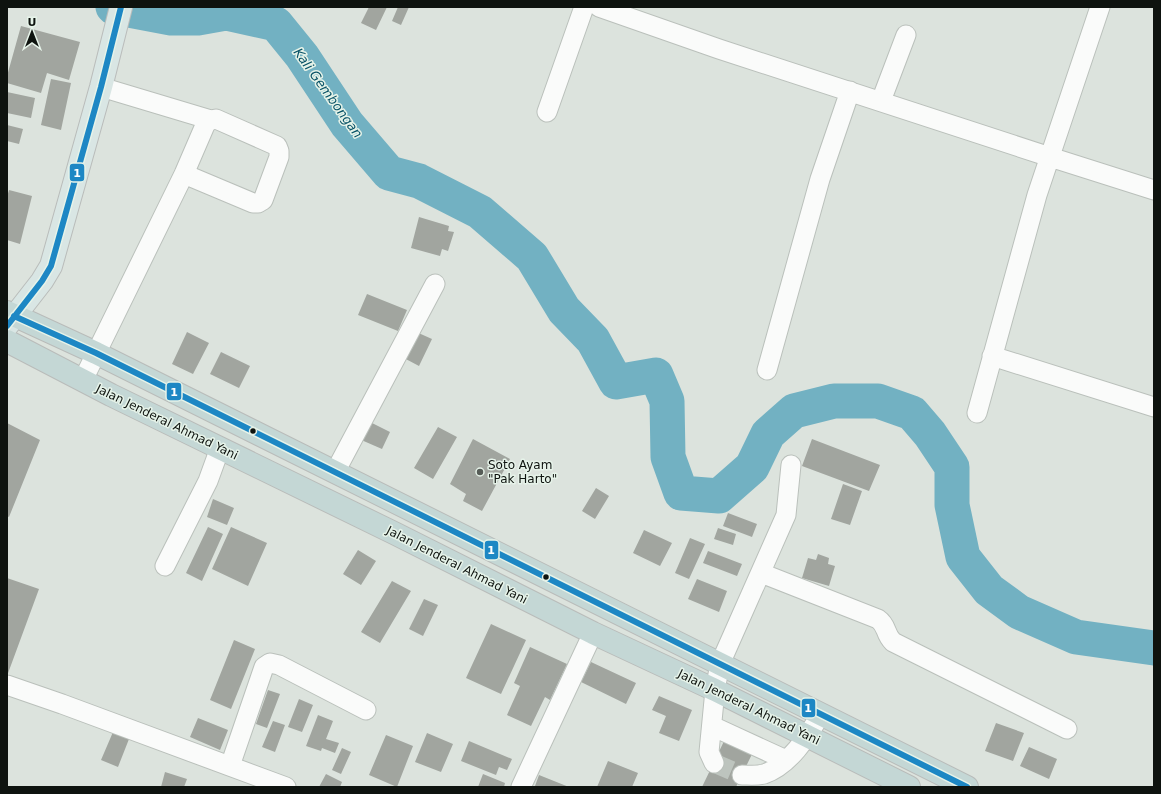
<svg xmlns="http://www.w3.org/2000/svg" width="1161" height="794" viewBox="0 0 1161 794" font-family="'DejaVu Sans',sans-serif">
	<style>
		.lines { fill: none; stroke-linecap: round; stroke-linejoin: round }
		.river { stroke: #72b1c2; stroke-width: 35 }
		.building { fill: #a1a59f }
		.minor-tunnel { stroke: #bdc4be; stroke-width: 19; stroke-dasharray: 19 10; stroke-linecap: butt }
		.minor-casing { stroke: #bac0bb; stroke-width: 21 }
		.major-casing { stroke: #b9bcba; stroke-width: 24 }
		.highway-casing { stroke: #b9bcba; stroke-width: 24 }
		.minor { stroke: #fafbfa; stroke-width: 19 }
		.major { stroke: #d9e6e4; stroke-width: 22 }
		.highway { stroke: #c4d7d5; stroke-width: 22 }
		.bus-1-casing { stroke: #e6f3e9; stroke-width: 9 }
		.bus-1 { stroke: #1d87c4; stroke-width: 6 }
		.bus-dot { fill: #0e130f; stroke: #e6f3e9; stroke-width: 1.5 }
		.poi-dot { fill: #565c57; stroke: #e6f3e9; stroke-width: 1.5 }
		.labels { text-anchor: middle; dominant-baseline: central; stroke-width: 3; stroke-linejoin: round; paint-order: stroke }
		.street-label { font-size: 12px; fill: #0e130f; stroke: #e6f3e9 }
		.poi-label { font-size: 12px; fill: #0e130f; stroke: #e6f3e9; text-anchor: start }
		.water-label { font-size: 13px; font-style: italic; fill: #075266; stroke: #e6f3e9 }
		.line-badge { stroke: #e6f3e9; stroke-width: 1.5 }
		.badge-label { font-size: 11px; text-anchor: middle; font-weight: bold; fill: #fff }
	</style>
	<rect width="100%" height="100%" fill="#dce3dd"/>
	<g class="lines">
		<path class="river" d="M113 7 171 18H198L226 13 276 24 302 56 347 124 389 173 419 181 480 212 532 257 564 310 593 340 616 382 656 375 667 401 668 457 681 493 719 496 752 467 768 434 794 411 834 401H878L912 413 930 434 952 467V505L963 557 989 590 1019 612 1076 637 1154 648"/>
	</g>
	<path class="building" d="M369 7H387L376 30 361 23Z
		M398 7H409L401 25 392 21Z
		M21 26 80 42 69 80 47 73 41 93 7 83V76Z
		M51 79 71 83 61 130 41 125Z
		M7 92 35 98 31 118 7 113Z
		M7 125 23 129 19 144 7 141Z
		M9 190 32 196 20 244 7 240V197Z
		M419 217 449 226 448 231 454 232 448 251 442 249 440 256 411 248Z
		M367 294 407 310 398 331 358 315Z
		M414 331 432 339 419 366 402 357Z
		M187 332 209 343 193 374 172 364Z
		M221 352 250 366 239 388 210 374Z
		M368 421 390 432 382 449 359 439Z
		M7 423 40 440 9 517 7 516Z
		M438 427 457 437 433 479 414 468Z
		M473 439 510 459 482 511 463 501 466 494 450 484Z
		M812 439 880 465 869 491 802 466Z
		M843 484 862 491 850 525 831 519Z
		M596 488 609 496 595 519 582 511Z
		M213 499 234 508 227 525 207 517Z
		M728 513 757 524 752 537 723 526Z
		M208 527 223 534 202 581 186 573Z
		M231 527 267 543 248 586 212 569Z
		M718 528 736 534 733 545 714 539Z
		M644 530 672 543 660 566 633 553Z
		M690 538 705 544 689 579 675 573Z
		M358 550 376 561 361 585 343 574Z
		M708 551 742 564 737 576 703 563Z
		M818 554 829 558 828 564 835 566 829 586 802 578 808 558 816 560Z
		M7 578 39 589 7 676Z
		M697 579 727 591 719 612 688 599Z
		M392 581 411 591 380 643 361 632Z
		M424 599 438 605 423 636 409 629Z
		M491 624 526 640 501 694 466 678Z
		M234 640 255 649 231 709 210 700Z
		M530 647 567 664 550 700 545 697 531 726 507 715 520 686 514 683Z
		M591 662 636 683 626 704 581 682Z
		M268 690 280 694 267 728 256 724Z
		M659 696 692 710 679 741 659 733 666 716 652 710Z
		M299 699 313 705 302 732 288 727Z
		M318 715 333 721 326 739 339 743 335 753 322 748 321 751 306 746Z
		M198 718 228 730 220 750 190 737Z
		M273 721 285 725 275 752 262 747Z
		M996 723 1024 733 1013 761 985 751Z
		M113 732 129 739 118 767 101 760Z
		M427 733 453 744 441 772 415 762Z
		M386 735 413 746 397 787 369 775Z
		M726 737 754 750 736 787H702Z
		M469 741 512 759 507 770 499 767 496 775 461 761Z
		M1029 747 1057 759 1049 779 1020 766Z
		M342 748 351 752 341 774 332 770Z
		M608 761 638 773 632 787H597Z
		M165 772 187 779 184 787H161Z
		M326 774 342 782 340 787H319Z
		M483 774 505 783 504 787H478Z
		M539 775 569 787H538L535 786Z"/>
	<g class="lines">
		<path class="minor-tunnel" d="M714 763 742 775"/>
		<g class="minor-casing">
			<path id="minor" d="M599 7 719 49 1050 157 1154 190
				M101 87 211 120 216 119 277 146 279 151V157L263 200 258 203H253L184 174
				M881 101 906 35
				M547 112 584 7
				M992 356 1154 407
				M767 370 820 179 850 91
				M83 380 184 174 206 123 211 120
				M977 413 1037 195 1100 7
				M335 472 435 284
				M165 566 208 481 220 448
				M761 573 878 619C888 626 884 633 893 642L1067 729
				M7 685 62 704 286 787
				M712 726 786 760
				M714 763 709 752 715 690 720 664 786 515 791 465
				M230 766 264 667 270 663 279 665 366 710
				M742 775C749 775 757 776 764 774 790 765 807 737 821 714
				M521 787 593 633"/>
		</g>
		<g class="major-casing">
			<path id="major" d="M7 326 42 281 51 266 101 87 121 7"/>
		</g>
		<g class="highway-casing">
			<path id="highway" d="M7 312 96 353 967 787
				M7 341 111 395 394 533 593 633 715 690 909 787"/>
		</g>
		<use href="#minor" class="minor"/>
		<use href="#major" class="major"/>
		<use href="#highway" class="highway"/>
		<g class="bus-1-casing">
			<path id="bus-1" d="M14 316 96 353 967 787
				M7 326 42 281 51 266 101 87 121 7"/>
		</g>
		<use href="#bus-1" class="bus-1"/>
	</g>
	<g class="bus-dot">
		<circle cx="253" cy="431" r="3.5"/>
		<circle cx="546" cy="577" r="3.5"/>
	</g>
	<circle class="poi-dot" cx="480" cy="472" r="4"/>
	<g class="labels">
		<g class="street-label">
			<text transform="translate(167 422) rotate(26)">Jalan Jenderal Ahmad Yani</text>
			<text transform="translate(457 565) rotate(27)">Jalan Jenderal Ahmad Yani</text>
			<text transform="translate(749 707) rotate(26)">Jalan Jenderal Ahmad Yani</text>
		</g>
		<g class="poi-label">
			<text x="488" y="465">Soto Ayam<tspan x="488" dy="14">"Pak Harto"</tspan></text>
		</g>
		<g class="water-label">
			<text transform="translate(328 93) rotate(54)">Kali Gembongan</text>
		</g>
	</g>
	<g class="line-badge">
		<rect x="69" y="163" width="16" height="19" rx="4" fill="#1d87c4"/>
		<rect x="166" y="382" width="16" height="19" rx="4" fill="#1d87c4"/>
		<rect x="484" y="540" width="15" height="20" rx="4" fill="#1d87c4"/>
		<rect x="801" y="698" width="15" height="20" rx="4" fill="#1d87c4"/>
	</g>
	<g class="badge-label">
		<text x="77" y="177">1</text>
		<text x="174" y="396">1</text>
		<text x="491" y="554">1</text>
		<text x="808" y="712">1</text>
	</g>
	<rect width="1161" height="794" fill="none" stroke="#0e130f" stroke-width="16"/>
	<g transform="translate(32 32)" stroke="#e6f3e9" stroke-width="3" paint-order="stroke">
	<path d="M0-3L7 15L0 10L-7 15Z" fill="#0e130f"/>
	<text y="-6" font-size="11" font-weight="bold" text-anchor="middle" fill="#0e130f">U</text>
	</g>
</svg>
